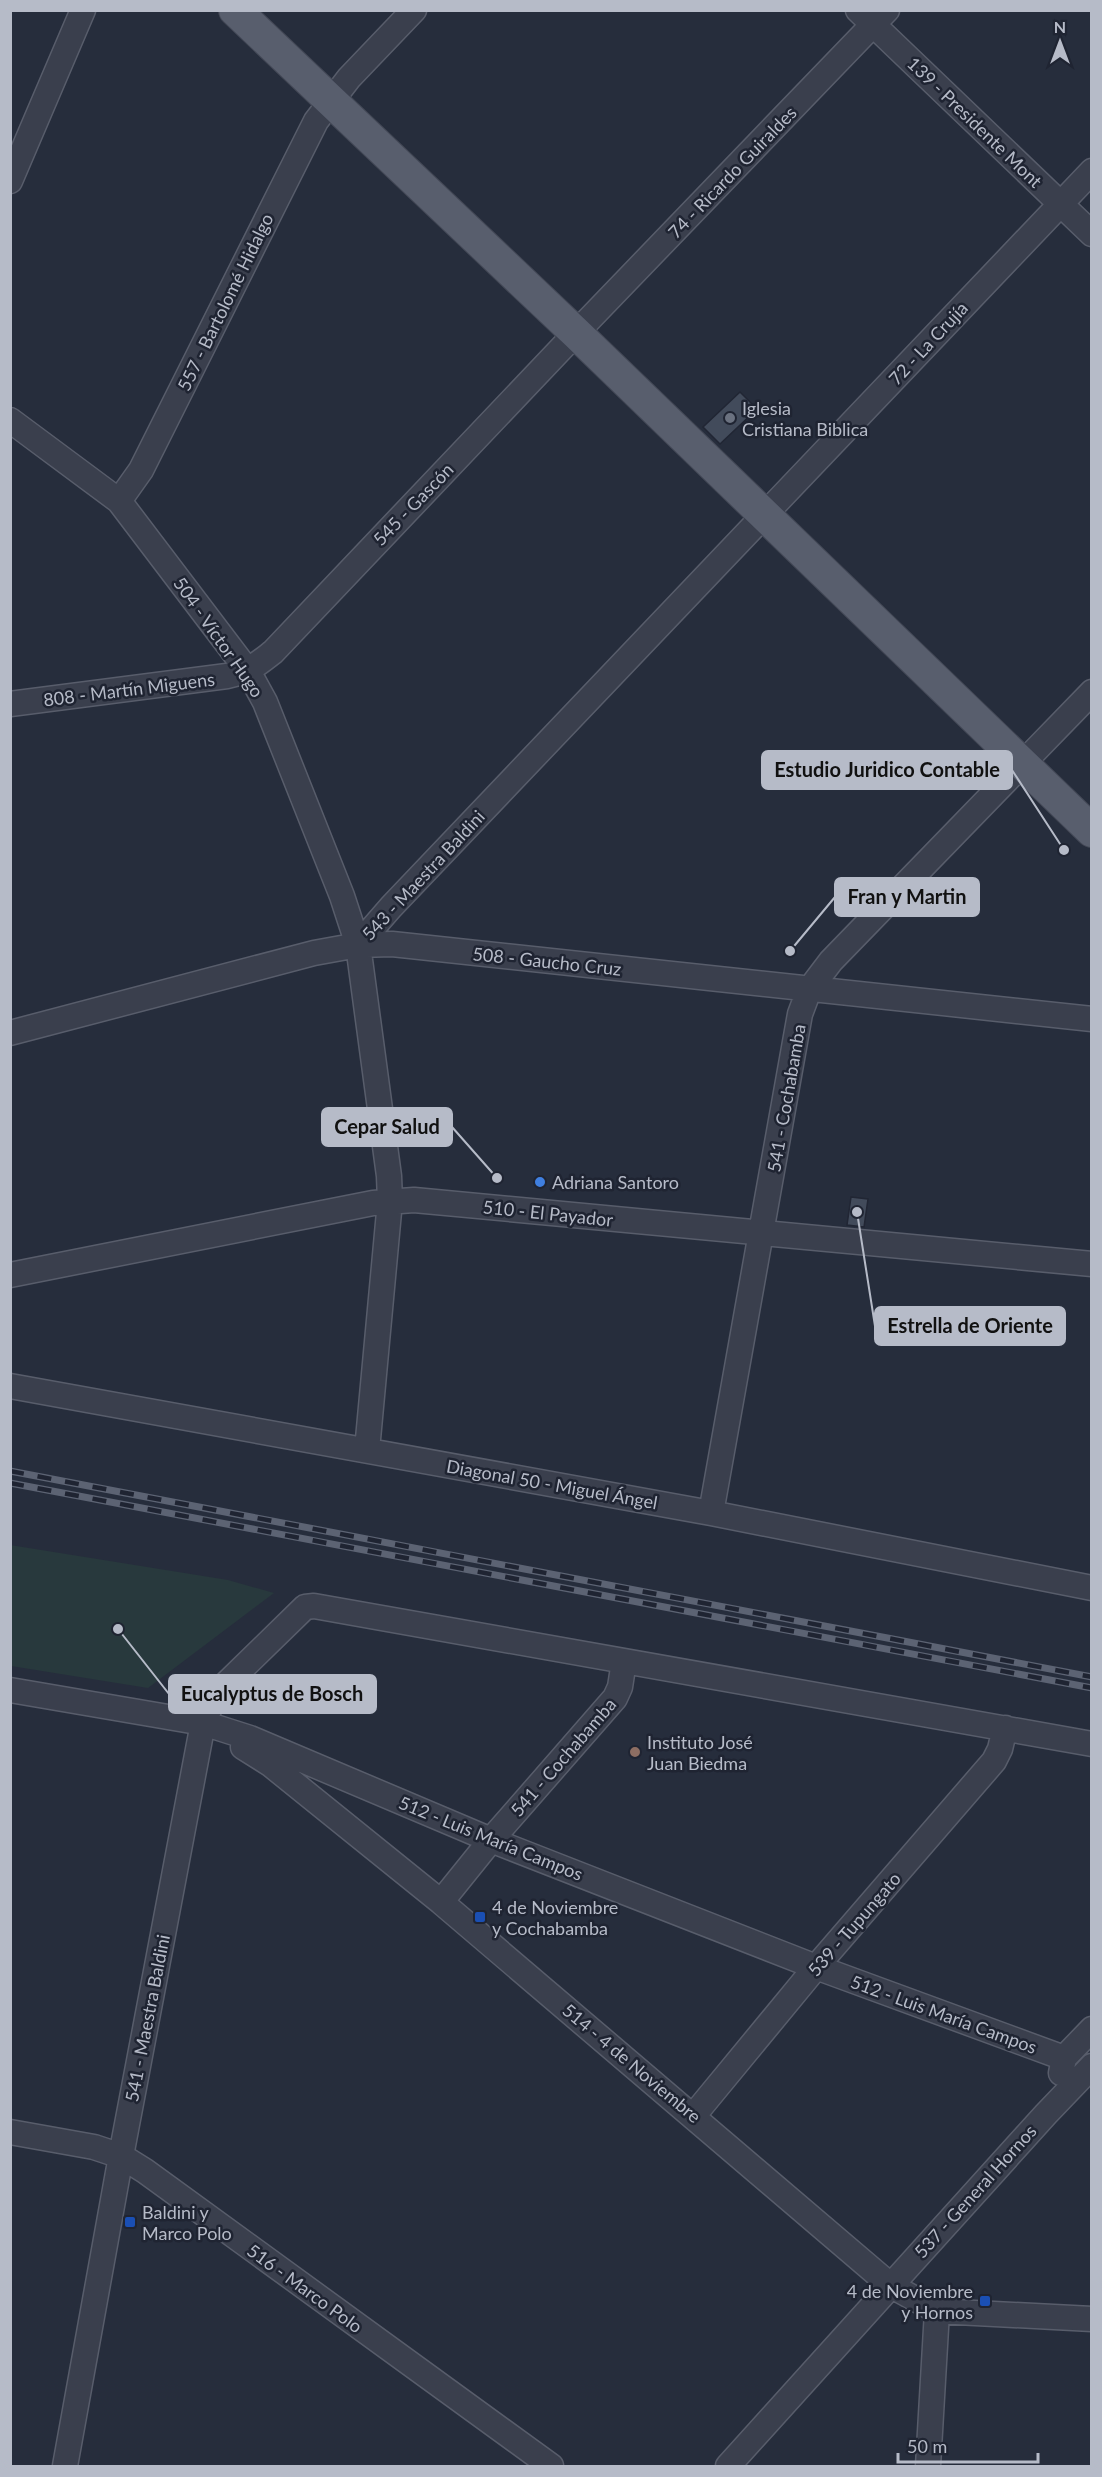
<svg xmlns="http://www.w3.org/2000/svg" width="1102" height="2477" viewBox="0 0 1102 2477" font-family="Lato,sans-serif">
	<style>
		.green { fill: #28393d }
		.building { fill: #424b5b; stroke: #212634; stroke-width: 1.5 }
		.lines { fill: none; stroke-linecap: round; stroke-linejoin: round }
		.minor-casing { stroke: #585d6b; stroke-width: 27 }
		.major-casing { stroke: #434856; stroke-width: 34 }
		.minor { stroke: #3a3f4d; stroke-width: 24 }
		.major { stroke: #585e6d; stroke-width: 32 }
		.rail-casing { stroke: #5c6373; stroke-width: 7 }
		.rail { stroke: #1f2432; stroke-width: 4.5; stroke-dasharray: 14; stroke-linecap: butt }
		.worship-dot { fill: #6b7280; stroke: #1f2432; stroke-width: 2 }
		.shop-dot { fill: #3f7fe0; stroke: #1f2432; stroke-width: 2 }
		.education-dot { fill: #8d6e63; stroke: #1f2432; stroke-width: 2 }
		.transit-dot { fill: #1a4fb4; stroke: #1f2432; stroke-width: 2 }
		.labels { text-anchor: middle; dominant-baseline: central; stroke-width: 5; stroke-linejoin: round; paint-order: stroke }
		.street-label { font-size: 18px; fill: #b6bbc8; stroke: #1f2432 }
		.poi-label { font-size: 18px; fill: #b6bbc8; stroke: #1f2432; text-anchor: start }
		.leader { fill: none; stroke: #b6bbc8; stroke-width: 2 }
		.callout-dot { fill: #b6bbc8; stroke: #1f2432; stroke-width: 2 }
		.callout { fill: #b6bbc8; stroke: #b6bbc8; stroke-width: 2 }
		.callout-label { font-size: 20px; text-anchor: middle; font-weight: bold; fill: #111 }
	</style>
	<rect width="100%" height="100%" fill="#262d3c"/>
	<path class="green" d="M10 1545 228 1580 274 1593 148 1688 11 1666Z"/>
	<path class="building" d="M740 392 757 409 720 444 703 427Z
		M851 1197 868 1199 864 1227 847 1225Z"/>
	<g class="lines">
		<g class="minor-casing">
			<path id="minor" d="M858 10 1092 234
				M10 181 83 10
				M10 420 119 501 248 671 265 702 342 896 358 945 389 1176 390 1201 367 1450
				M119 501 141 470 316 121 349 78 414 10
				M10 704 227 676C250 671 255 666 273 652L576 333 887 10
				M358 945 391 907 1092 171
				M10 1033 314 953 358 945 392 944 1092 1019
				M10 1275 373 1203 414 1200 1092 1264
				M10 1386 711 1513 1092 1588
				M711 1513 800 1014 809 990 831 961 1092 692
				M10 1690 203 1723 250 1738 491 1840 816 1967 1064 2058
				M243 1747 270 1764 441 1902 890 2285 937 2311 1092 2319
				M441 1902 491 1840 615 1698 620 1687 624 1661
				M1061 2073 1064 2058 1092 2029
				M694 2115 816 1967 994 1761 1000 1749 1005 1728
				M10 2132 94 2147 121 2156 145 2171 551 2466
				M65 2466 121 2156 203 1723 213 1701 223 1687 305 1607 314 1606 1092 1744
				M728 2466 1046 2114 1092 2066
				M928 2466 937 2311"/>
		</g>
		<g class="major-casing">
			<path id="major" d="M235 10 576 333 1092 831"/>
		</g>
		<use href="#minor" class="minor"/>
		<use href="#major" class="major"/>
		<g class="rail-casing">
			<path id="rail" d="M10 1471 1092 1677
				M10 1483 1092 1688"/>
		</g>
		<use href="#rail" class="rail"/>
	</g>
	<circle class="worship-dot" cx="730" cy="418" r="6"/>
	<circle class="shop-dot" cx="540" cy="1182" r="6"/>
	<circle class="education-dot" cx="635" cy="1752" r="6"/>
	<g class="transit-dot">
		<rect x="474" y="1911" width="12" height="12" rx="3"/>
		<rect x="124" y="2216" width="12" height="12" rx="3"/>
		<rect x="979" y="2295" width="12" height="12" rx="3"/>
	</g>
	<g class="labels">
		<g class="street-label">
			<text transform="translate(975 122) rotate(44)">139 - Presidente Mont</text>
			<text transform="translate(732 172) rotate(-46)">74 - Ricardo Guiraldes</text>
			<text transform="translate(225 302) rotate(-64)">557 - Bartolomé Hidalgo</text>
			<text transform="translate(928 343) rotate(-47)">72 - La Crujía</text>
			<text transform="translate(413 504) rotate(-46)">545 - Gascón</text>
			<text transform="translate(219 637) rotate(55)">504 - Víctor Hugo</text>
			<text transform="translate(129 689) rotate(-7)">808 - Martín Miguens</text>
			<text transform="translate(423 875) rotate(-47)">543 - Maestra Baldini</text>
			<text transform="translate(547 961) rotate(6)">508 - Gaucho Cruz</text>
			<text transform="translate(786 1098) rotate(-80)">541 - Cochabamba</text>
			<text transform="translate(548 1213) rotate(6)">510 - El Payador</text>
			<text transform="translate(552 1484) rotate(10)">Diagonal 50 - Miguel Ángel</text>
			<text transform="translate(563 1757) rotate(-49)">541 - Cochabamba</text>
			<text transform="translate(491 1838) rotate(22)">512 - Luis María Campos</text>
			<text transform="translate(854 1924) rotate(-49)">539 - Tupungato</text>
			<text transform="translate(944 2014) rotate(20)">512 - Luis María Campos</text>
			<text transform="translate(147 2018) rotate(-79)">541 - Maestra Baldini</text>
			<text transform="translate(632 2063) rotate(40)">514 - 4 de Noviembre</text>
			<text transform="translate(975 2191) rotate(-48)">537 - General Hornos</text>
			<text transform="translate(305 2288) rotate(36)">516 - Marco Polo</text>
		</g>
		<g class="poi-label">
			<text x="742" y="408">Iglesia<tspan x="742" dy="21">Cristiana Biblica</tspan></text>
			<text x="552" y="1182">Adriana Santoro</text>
			<text x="647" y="1742">Instituto José<tspan x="647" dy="21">Juan Biedma</tspan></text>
			<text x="492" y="1907">4 de Noviembre<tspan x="492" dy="21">y Cochabamba</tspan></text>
			<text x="142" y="2212">Baldini y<tspan x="142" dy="21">Marco Polo</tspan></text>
			<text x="973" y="2291" text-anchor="end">4 de Noviembre<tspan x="973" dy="21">y Hornos</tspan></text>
		</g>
	</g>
	<path class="leader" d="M1064 850L1012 770M790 951L835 897M497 1178L452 1127M857 1212L875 1326M118 1629L169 1694"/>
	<g class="callout-dot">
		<circle cx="1064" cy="850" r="6"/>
		<circle cx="790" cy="951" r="6"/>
		<circle cx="497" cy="1178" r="6"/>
		<circle cx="857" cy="1212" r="6"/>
		<circle cx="118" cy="1629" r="6"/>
	</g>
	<g class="callout">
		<rect x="762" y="751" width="250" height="38" rx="6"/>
		<rect x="835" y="878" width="144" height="38" rx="6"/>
		<rect x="322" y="1108" width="130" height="38" rx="6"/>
		<rect x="875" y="1307" width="190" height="38" rx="6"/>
		<rect x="169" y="1675" width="207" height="38" rx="6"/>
	</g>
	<g class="callout-label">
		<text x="887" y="777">Estudio Juridico Contable</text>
		<text x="907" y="904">Fran y Martin</text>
		<text x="387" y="1134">Cepar Salud</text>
		<text x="970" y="1333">Estrella de Oriente</text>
		<text x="272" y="1701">Eucalyptus de Bosch</text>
	</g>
	<rect width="1102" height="2477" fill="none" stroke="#b6bbc8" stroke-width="24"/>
	<g transform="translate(1060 42)" stroke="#1f2432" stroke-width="4.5" paint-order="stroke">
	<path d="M0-4.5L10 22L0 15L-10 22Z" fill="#b6bbc8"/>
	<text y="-9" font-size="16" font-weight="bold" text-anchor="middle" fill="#b6bbc8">N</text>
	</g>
	<path d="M898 2453v9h140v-9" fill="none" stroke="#b6bbc8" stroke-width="3"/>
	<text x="907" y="2453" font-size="18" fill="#b6bbc8" stroke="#1f2432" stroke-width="4.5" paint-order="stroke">50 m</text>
</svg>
